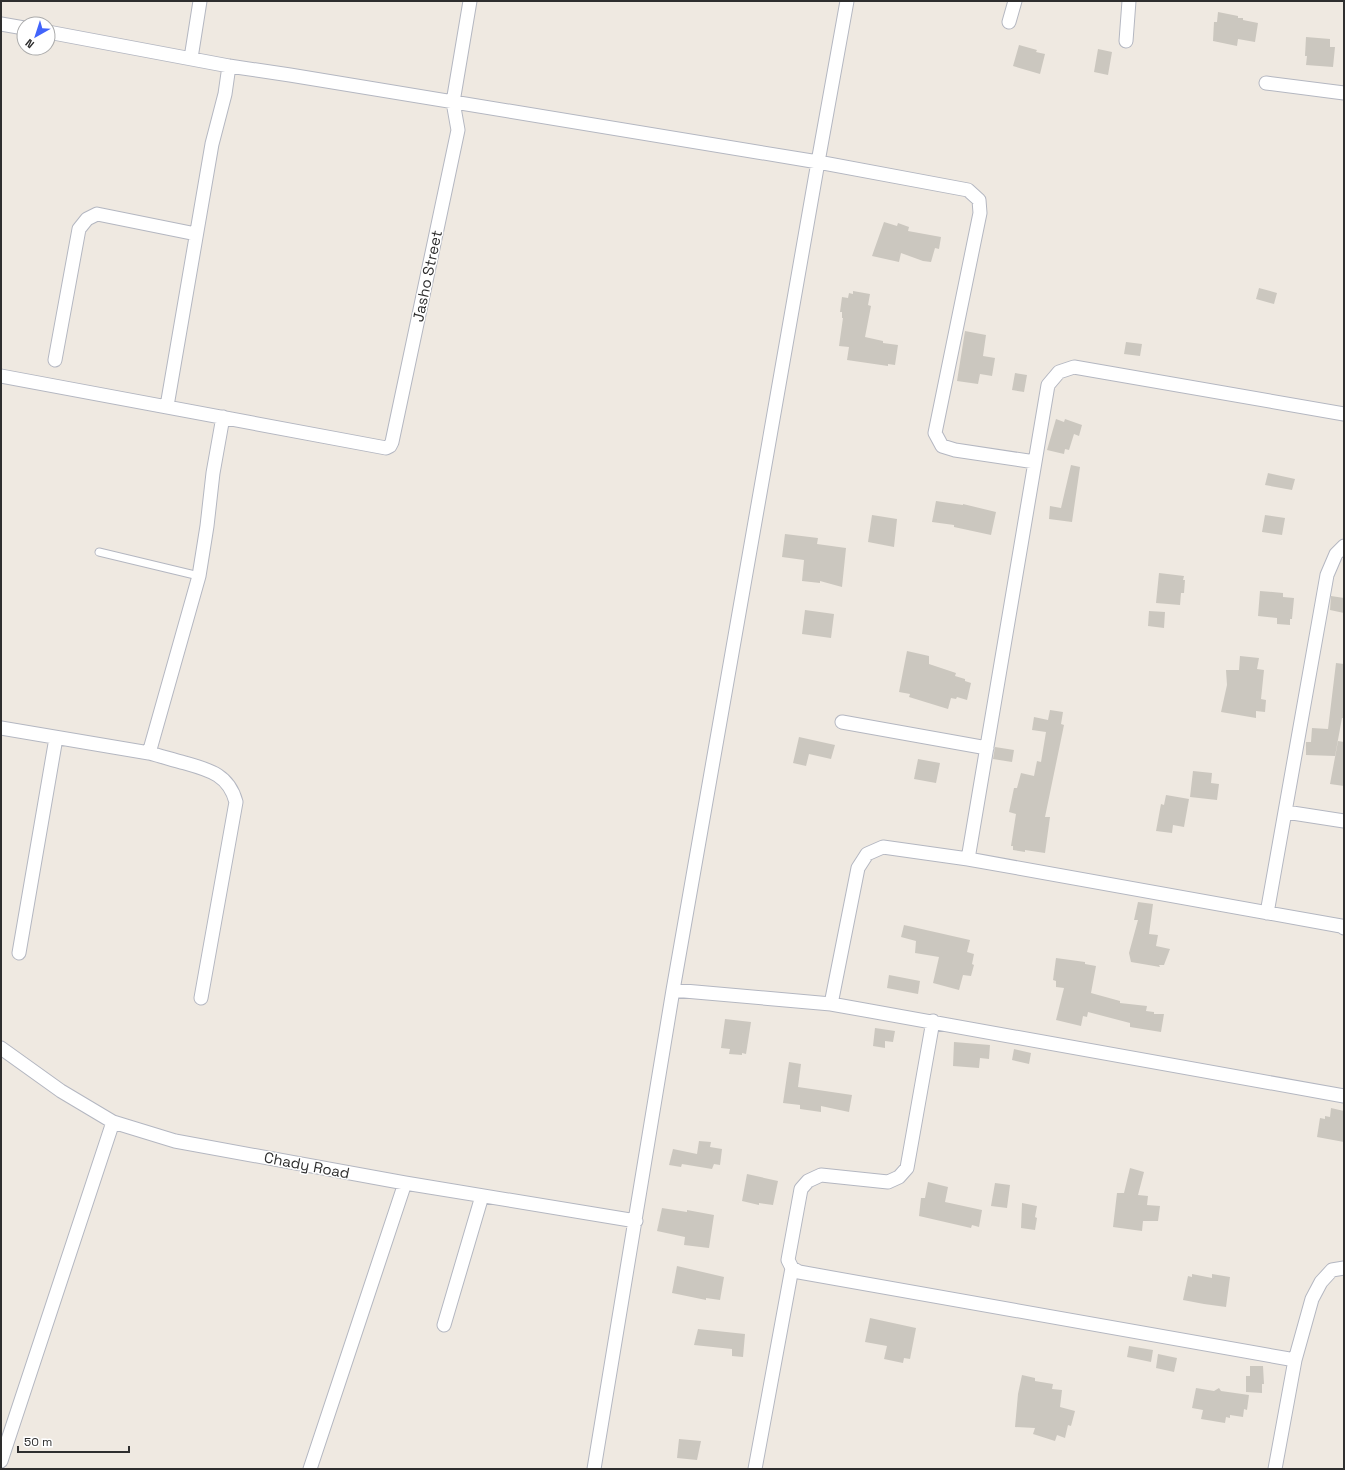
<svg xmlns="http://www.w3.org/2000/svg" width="1345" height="1470" viewBox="0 0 1345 1470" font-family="'Space Grotesk',sans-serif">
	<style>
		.building { fill: #cbc7bf }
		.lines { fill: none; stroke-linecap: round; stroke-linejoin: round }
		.service-casing { stroke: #b4b7c1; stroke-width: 9 }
		.minor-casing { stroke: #b4b7c1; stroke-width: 15 }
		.service { stroke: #fff; stroke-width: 7 }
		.minor { stroke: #fff; stroke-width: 13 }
		.labels { text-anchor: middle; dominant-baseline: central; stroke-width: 3; stroke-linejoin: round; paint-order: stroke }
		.street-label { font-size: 15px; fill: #2e2e2e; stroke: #fff }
	</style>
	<rect width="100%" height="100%" fill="#efe9e1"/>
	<path class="building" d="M1218 12 1238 16V18H1243V20L1258 23 1255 42 1238 39 1237 46 1213 41 1214 22H1217Z
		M1306 37 1330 39V47H1335L1333 67 1306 65 1307 56H1305Z
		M1019 45 1037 50 1036 52 1045 54 1040 74 1013 66Z
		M1098 49 1112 52 1108 75 1094 72Z
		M884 222 897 226 898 223 909 227 908 231 941 237 939 249 935 248 931 262 923 261 901 253 899 262 872 256Z
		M1259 288 1277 293 1274 304 1256 299Z
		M853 291 870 294 868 305 871 306 865 337 883 341V343L898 345 895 365 888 364V366L847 360 849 347 839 346 843 318H842V312H840L842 297 848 298 849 293 853 294Z
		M965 331 986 335 983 356 995 358 992 376 980 374 978 384 957 381Z
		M1126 342 1142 344 1140 356 1124 354Z
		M1015 373 1027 375 1024 392 1012 390Z
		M1056 419 1064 422 1065 419 1082 425 1079 436 1074 434 1069 450 1065 449 1064 454 1047 450Z
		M1071 465 1080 467 1072 522 1049 519 1050 506 1061 508Z
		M1268 473 1295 479 1292 490 1265 485Z
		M936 501 963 505V504L996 512 991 535 954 527V525L932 522Z
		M872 515 897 519 894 547 868 542Z
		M1265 515 1285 518 1282 535 1262 532Z
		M785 534 818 538 817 544 846 548 842 587 820 581V583L802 581 804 560 782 557Z
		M1159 573 1184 576 1183 580H1185L1184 593H1181L1180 605 1156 603Z
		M1260 591 1283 593V597L1294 598 1292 619H1290V625L1277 624V618L1258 616Z
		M1331 596 1344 598V613L1330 610Z
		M805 610 834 614 831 638 802 634Z
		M1149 611 1165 612 1164 628 1148 626Z
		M907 651 929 656V664L956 673 955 676 965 679V681L971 683 967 700 957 697 956 699 951 698 948 709 909 697 910 694 899 692Z
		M1240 656 1259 658 1257 669 1264 670 1261 699 1266 700 1265 712 1256 711V718L1221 712 1227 685 1226 670H1239Z
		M1336 663 1344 664V718H1342L1335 756 1306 755V742H1311L1312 728 1328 729Z
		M1050 710 1063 712 1061 724 1064 725 1045 817H1050L1045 853 1025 850V852L1013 850V846H1011L1016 814 1009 812 1014 788H1017L1021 773 1034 776 1037 761 1041 762 1046 732 1032 730 1034 717 1048 720Z
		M799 737 835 745 831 759 809 754 806 766 793 763Z
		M1338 741 1344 742V786L1330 784Z
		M995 747 1014 750 1012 762 993 759Z
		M918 759 940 763 936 783 914 779Z
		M1193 771 1212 773 1211 783 1219 784 1217 800 1190 797Z
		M1166 795 1189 799 1184 827 1173 825 1172 833 1156 831 1161 804 1164 805Z
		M1138 902 1153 904 1149 934 1158 935 1156 946 1170 949 1164 965H1159L1160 967 1131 962 1129 953 1138 920H1134Z
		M904 925 970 940 967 952 974 954 972 964 974 965 971 976 963 975 959 990 933 983 939 957 915 953 916 941 901 937Z
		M1056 958 1085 962V964L1096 966 1091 993 1120 1001V1003L1147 1006 1146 1011 1154 1012V1014H1164L1161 1032 1130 1027V1023L1088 1012 1087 1017 1083 1016 1081 1026 1056 1020 1064 988 1056 987V981L1053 980Z
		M889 975 920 981 918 994 887 988Z
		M725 1019 751 1022 746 1054 742 1053V1055L729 1054 730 1049 721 1048Z
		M875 1028 895 1031 893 1042 885 1041V1048L873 1046Z
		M954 1042 990 1045 989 1059 980 1058 979 1068 953 1066Z
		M1014 1049 1031 1053 1029 1064 1012 1060Z
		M789 1062 801 1064 798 1087 852 1095 849 1112 821 1106V1112L800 1109V1105L783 1103Z
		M1331 1108 1344 1111V1142L1317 1137 1320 1118 1325 1119V1116L1330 1117Z
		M699 1141 711 1142 710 1147 722 1149 720 1165 714 1164 712 1169 682 1164 681 1167 669 1165 673 1149 697 1154Z
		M1130 1168 1144 1172 1138 1195 1148 1196 1147 1205 1160 1206 1158 1221H1143L1142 1231 1113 1227 1117 1193H1124Z
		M747 1174 778 1181 773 1205 759 1203V1205L742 1201Z
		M928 1182 948 1187 945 1202 982 1210 979 1227 972 1225 971 1228 919 1216 921 1198H925Z
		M995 1183 1010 1185 1007 1208 991 1206Z
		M1022 1203 1037 1206 1035 1217 1037 1218 1035 1230 1021 1228Z
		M662 1208 687 1212V1210L714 1215 709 1248 684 1245 685 1237 657 1231Z
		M677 1266 724 1277 720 1300 706 1298V1300L672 1293Z
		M1192 1274 1212 1278V1274L1230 1277 1226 1307 1204 1304 1183 1300 1188 1276 1192 1277Z
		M870 1318 916 1328 910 1359 904 1358 903 1363 884 1359 887 1346 865 1342Z
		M698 1329 745 1334 743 1357 732 1356V1349L694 1345Z
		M1129 1346 1153 1350 1151 1362 1127 1357Z
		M1158 1354 1177 1358 1174 1372 1156 1368Z
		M1250 1366H1263L1264 1384H1262V1393L1246 1392V1376H1250Z
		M1022 1375 1035 1378V1381L1053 1384 1052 1389 1062 1390 1060 1407 1075 1411 1071 1426 1068 1425 1065 1438 1057 1435 1055 1441 1033 1434 1035 1428 1015 1427 1018 1394Z
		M1196 1388 1214 1391 1219 1388 1221 1391 1249 1395 1247 1410 1244 1409 1243 1417 1230 1415V1418L1226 1417 1225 1423 1201 1419 1203 1410 1192 1408Z
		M679 1439 701 1441 697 1460 677 1458Z"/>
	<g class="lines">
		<g class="service-casing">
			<path id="service" d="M99 552 199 576"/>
		</g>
		<g class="minor-casing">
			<path id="minor" d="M1009 22 1015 1
				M1 24 24 28
				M48 32 229 66 290 75 818 162 968 190 979 200 980 213 935 433 942 446 955 450 1035 462
				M1126 41 1129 1
				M191 58 200 1
				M1266 83 1344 93
				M55 360 79 229 87 219 97 214 196 234
				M1 376 386 448 390 446 392 442 458 130 453 102 470 1
				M167 406 212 144 225 94 229 66
				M842 722 987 748
				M1 728 149 753 199 576 207 526 213 473 223 417
				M149 753C161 756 173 760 185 763 210 770 229 775 236 802L201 998
				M1286 812 1344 821
				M968 859 1048 385 1059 372 1074 367 1344 414
				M1267 913 1327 575 1336 554 1344 546
				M19 953 56 738
				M673 990 831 1004 1344 1096
				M831 1004 858 868 867 854 883 847 968 859 1341 926 1344 928
				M933 1021 907 1168 899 1177 888 1182 821 1175 808 1181 801 1189 788 1260 792 1268 799 1272 1295 1360
				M1 1048 61 1091 113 1122 175 1141 405 1183 636 1221
				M444 1325 482 1196
				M1 1461 113 1122
				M310 1469 405 1183
				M594 1469 673 990 818 162 847 1
				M755 1469 792 1268
				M1275 1469 1295 1360 1312 1299 1321 1282 1332 1270 1344 1268"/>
		</g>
		<use href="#service" class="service"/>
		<use href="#minor" class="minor"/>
	</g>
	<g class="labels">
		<g class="street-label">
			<text transform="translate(427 276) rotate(-78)">Jasho Street</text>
			<text transform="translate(307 1165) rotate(11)">Chady Road</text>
		</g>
	</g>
	<rect width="1345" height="1470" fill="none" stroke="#2e2e2e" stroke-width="4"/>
	<g transform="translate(36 36) rotate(219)"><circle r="19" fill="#ffffff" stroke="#ababab"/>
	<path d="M0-3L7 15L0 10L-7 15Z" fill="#4264fb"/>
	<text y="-6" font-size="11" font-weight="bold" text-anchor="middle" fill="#2e2e2e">N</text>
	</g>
	<path d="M18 1446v6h111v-6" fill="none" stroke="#2e2e2e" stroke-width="2"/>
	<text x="24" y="1446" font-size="12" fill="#2e2e2e" stroke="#ffffff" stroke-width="3" paint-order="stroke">50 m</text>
</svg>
